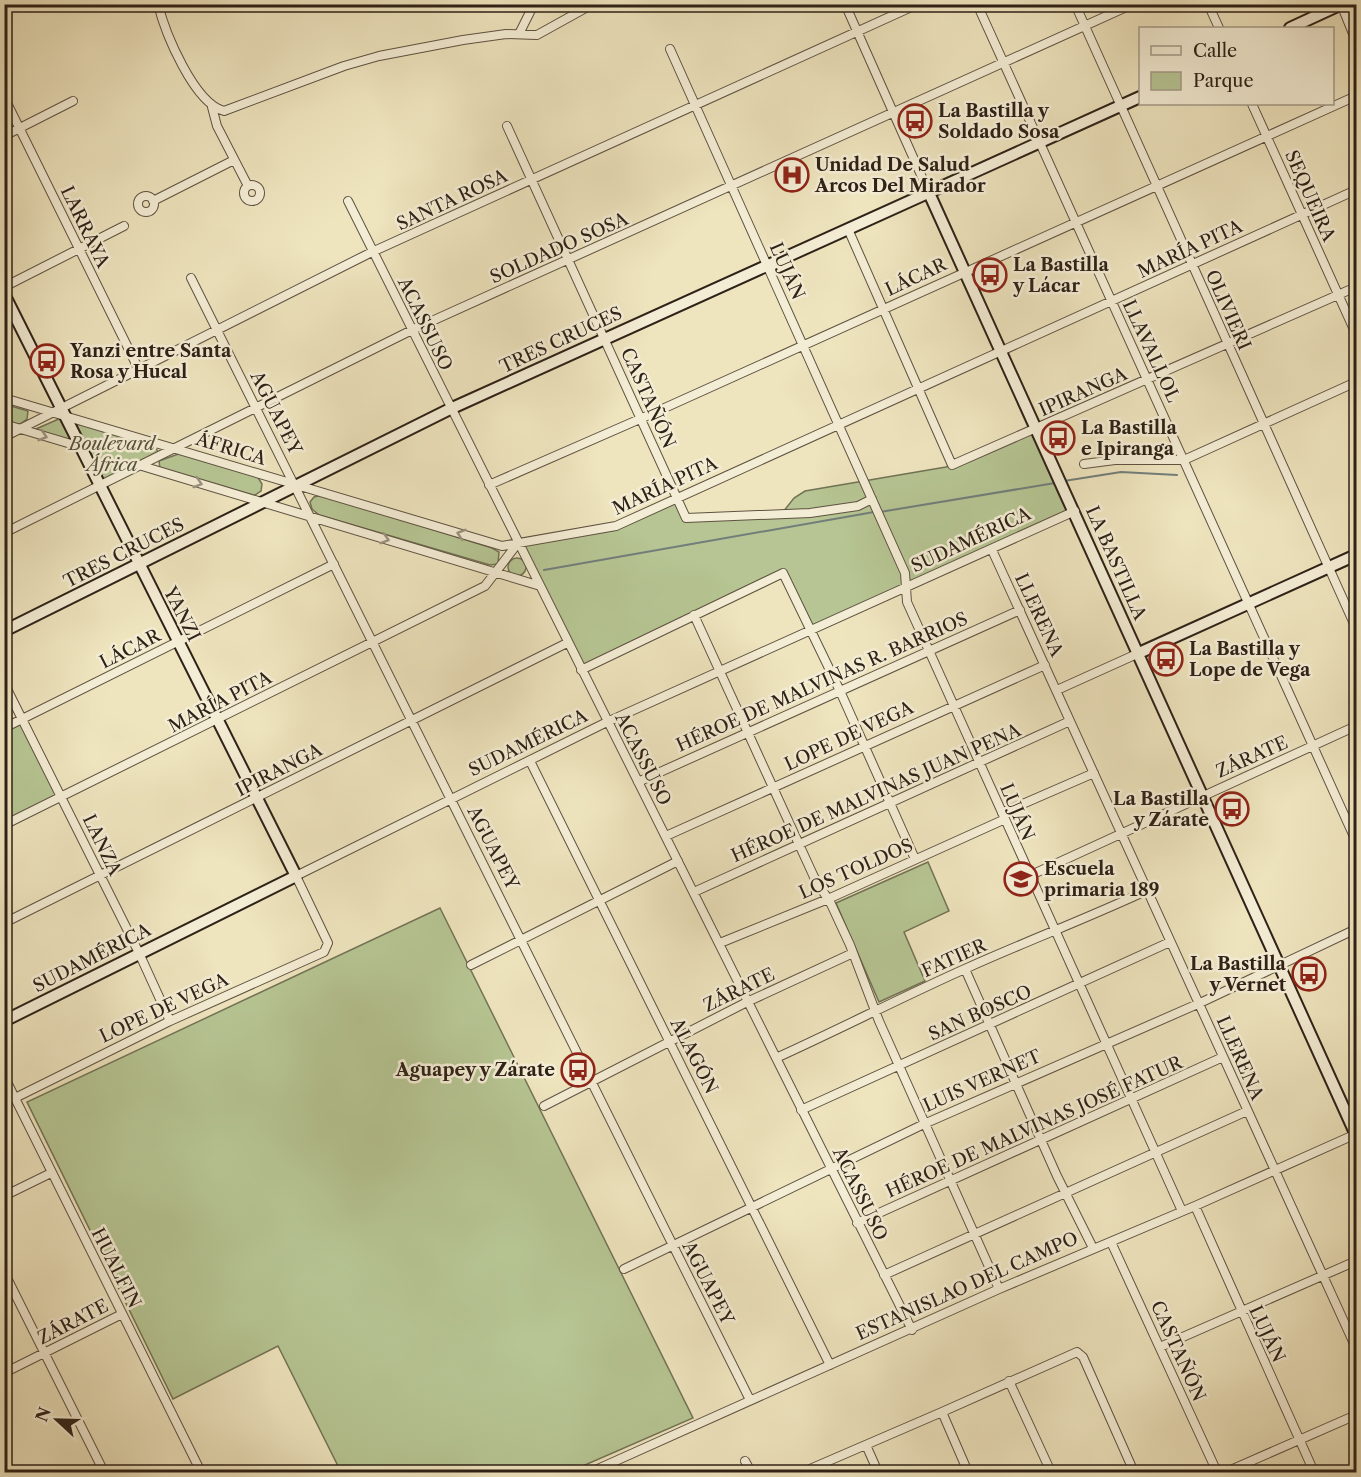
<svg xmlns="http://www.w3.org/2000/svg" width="1361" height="1477" viewBox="0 0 1361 1477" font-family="'Libre Caslon Text',serif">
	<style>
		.green { fill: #b6c593; stroke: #727355; stroke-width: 1.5 }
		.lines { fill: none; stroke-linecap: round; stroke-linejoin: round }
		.stream { stroke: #727e7b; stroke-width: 2 }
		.street-casing { stroke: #5e5241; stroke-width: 10 }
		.secondary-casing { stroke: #2e2117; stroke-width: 14 }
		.street { stroke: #f4edd5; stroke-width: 8 }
		.secondary { stroke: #f4edd5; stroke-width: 10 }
		.oneway { stroke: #9b9180 }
		.labels { text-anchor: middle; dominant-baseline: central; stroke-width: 5; stroke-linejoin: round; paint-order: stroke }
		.poi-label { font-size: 18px; font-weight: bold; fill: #2e2117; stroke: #f4edd5; text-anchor: start }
		.street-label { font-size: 18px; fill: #2e2117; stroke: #f4edd5 }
		.park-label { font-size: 18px; font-style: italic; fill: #57523c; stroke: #f4edd5 }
	</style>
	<rect width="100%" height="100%" fill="#eee4be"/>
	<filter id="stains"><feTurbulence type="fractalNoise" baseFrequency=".00333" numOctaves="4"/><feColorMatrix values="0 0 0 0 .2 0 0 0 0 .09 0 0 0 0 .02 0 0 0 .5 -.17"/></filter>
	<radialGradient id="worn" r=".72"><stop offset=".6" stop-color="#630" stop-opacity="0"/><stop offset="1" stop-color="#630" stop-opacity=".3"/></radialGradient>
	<path class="green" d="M4 404 28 411 27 419 19 425 5 421Z
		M61 418 72 441 35 430 36 429Z
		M79 423 154 445 158 452 103 480 76 428Z
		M1037 429 1075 511 810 630 783 573 581 670 518 543 608 528 677 497 686 518 783 512 794 498 805 491 946 467Z
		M181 453 257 476 262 484 261 491 252 497 160 468 159 461Z
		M323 495 492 548 499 552 498 564 490 565 319 515 312 509 310 502 314 497Z
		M508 567a9 9 0 1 1 18 0a9 9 0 1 1-18 0Z
		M23 719 62 798 5 825V728Z
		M928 862 949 911 904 932 925 981 879 1002 836 903Z
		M440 908 693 1418 569 1472H341L278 1346 173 1399 27 1102Z"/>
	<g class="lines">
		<path class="stream" d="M1064 481 1121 472 1177 475
			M880 512 1055 483
			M544 570 874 512"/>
		<g class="street-casing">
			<path id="street" d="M158 4C165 33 194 103 224 111L344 66 379 56 463 40 506 34 537 35 593 4
				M845 4 929 193
				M977 4 1356 841
				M1075 4 1356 628
				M1208 4 1219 28
				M1341 4 1356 41
				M519 34 534 4
				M670 49 905 573 907 602 1182 1211
				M4 97 139 370
				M1252 104 1356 334
				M212 107 217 126 248 186
				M507 126 686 518 810 513 858 506 872 499
				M4 136 73 101
				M244 193a8 8 0 1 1 16 0a8 8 0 1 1-16 0Z
				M138 204a8 8 0 1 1 16 0a8 8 0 1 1-16 0Z
				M153 201 234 160
				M348 201 912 1330
				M848 229 952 465 1356 287
				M191 278 750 1400
				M4 287 124 226
				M4 398 502 546 616 526 1356 190
				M4 424 81 447
				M4 437 372 252 918 4
				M1084 464 1115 460H1184L1356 382
				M142 466 537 585
				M489 485 649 415 1356 96
				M4 533 412 330 1133 4
				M992 550 1356 1348
				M694 615 814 877 831 904 850 945 879 1021 999 1289
				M581 670 783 573 840 691 915 859
				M4 683 139 953 170 1021
				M1057 690 1139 653
				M4 728 334 564
				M530 761 830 1365
				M638 782 1020 610
				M1002 813 1094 773
				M4 825 485 586 518 543
				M666 836 1045 665
				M1029 876 1356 726
				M694 892 1070 721
				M4 923 567 643
				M720 943 828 899 1003 820
				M471 965 678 861
				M965 969 1057 1176 1093 1248
				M776 1058C840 1029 902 997 967 968 1027 941 1088 918 1148 890
				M4 1076 201 1472
				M15 1098 170 1021 324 952 328 943 296 876 607 722 1075 511
				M544 1106 747 1002 853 953
				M801 1110 1170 942
				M4 1196 51 1173
				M1195 1206 1314 1472
				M857 1223 1223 1057
				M1111 1242 1217 1472
				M624 1269 924 1124 1200 1003 1356 929
				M4 1272 104 1472
				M884 1275 1247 1111
				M1160 1347 1356 1261
				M4 1373 122 1314
				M1009 1381 1051 1472
				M866 1445 878 1472
				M745 1461 751 1472
				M4 1469 6 1472
				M591 1472 999 1289 1195 1206 1356 1134
				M803 1472 942 1412
				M968 1472 942 1412 1077 1352 1083 1357 1134 1472
				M1226 1472 1356 1415"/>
		</g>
		<g class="secondary-casing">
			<path id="secondary" d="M1290 28 1342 4
				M929 193 1356 1135
				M4 294 296 876 4 1021
				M4 631 450 409 1140 97
				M1139 653 1356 555"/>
		</g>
		<use href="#street" class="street"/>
		<use href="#secondary" class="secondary"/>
	</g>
	<defs><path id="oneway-chevron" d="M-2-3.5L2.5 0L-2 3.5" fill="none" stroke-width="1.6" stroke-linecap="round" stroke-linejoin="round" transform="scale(1.5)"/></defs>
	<g class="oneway">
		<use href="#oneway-chevron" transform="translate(43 436) rotate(17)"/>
		<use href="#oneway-chevron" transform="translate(198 483) rotate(17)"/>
		<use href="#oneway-chevron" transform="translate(461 534) rotate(-163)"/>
		<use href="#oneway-chevron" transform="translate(385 539) rotate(16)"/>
	</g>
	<defs>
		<g id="bus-ring" transform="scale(1.725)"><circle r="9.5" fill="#f4edd5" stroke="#8f2418" stroke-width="1.5"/><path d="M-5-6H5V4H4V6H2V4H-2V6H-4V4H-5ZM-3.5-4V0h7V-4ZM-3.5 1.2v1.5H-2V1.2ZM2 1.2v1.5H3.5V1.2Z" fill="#8f2418"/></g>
		<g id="hospital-ring" transform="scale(1.725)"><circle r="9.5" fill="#f4edd5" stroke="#8f2418" stroke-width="1.5"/><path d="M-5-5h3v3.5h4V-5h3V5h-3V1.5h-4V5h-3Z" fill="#8f2418"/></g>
		<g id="school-ring" transform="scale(1.725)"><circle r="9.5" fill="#f4edd5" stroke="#8f2418" stroke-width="1.5"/><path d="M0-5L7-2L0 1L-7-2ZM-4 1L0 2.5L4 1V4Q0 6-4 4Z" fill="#8f2418"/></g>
	</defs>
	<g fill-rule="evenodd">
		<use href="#bus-ring" x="915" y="121"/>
		<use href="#hospital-ring" x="792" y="175"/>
		<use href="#bus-ring" x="990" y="275"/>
		<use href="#bus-ring" x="47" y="361"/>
		<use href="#bus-ring" x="1058" y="438"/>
		<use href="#bus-ring" x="1166" y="659"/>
		<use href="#bus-ring" x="1232" y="809"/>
		<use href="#school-ring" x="1021" y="879"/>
		<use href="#bus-ring" x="1309" y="974"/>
		<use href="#bus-ring" x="578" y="1070"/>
	</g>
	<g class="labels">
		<g class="poi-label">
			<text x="938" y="111">La Bastilla y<tspan x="938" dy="21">Soldado Sosa</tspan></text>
			<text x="815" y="165">Unidad De Salud<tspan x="815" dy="21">Arcos Del Mirador</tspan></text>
			<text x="1013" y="265">La Bastilla<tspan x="1013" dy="21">y Lácar</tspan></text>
			<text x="70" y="351">Yanzi entre Santa<tspan x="70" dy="21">Rosa y Hucal</tspan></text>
			<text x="1081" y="428">La Bastilla<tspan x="1081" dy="21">e Ipiranga</tspan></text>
			<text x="1189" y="649">La Bastilla y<tspan x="1189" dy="21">Lope de Vega</tspan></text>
			<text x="1209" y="799" text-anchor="end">La Bastilla<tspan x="1209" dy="21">y Zárate</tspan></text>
			<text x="1044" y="869">Escuela<tspan x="1044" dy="21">primaria 189</tspan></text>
			<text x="1286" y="964" text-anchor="end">La Bastilla<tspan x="1286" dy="21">y Vernet</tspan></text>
			<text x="555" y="1070" text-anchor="end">Aguapey y Zárate</text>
		</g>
		<g class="street-label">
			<text transform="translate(1310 196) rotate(66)">SEQUEIRA</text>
			<text transform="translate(452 200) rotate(-25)">SANTA ROSA</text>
			<text transform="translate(85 227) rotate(64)">LARRAYA</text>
			<text transform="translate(559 248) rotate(-24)">SOLDADO SOSA</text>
			<text transform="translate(1190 249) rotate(-25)">MARÍA PITA</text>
			<text transform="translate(787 271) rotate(66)">LUJÁN</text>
			<text transform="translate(916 277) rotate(-25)">LÁCAR</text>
			<text transform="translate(1228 310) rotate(66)">OLIVIERI</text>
			<text transform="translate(425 324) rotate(64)">ACASSUSO</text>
			<text transform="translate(561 340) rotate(-25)">TRES CRUCES</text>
			<text transform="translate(1151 351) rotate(65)">LLAVALLOL</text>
			<text transform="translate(1083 392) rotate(-24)">IPIRANGA</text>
			<text transform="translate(648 398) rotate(66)">CASTAÑÓN</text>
			<text transform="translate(276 413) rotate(63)">AGUAPEY</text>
			<text transform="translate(231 449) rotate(17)">ÁFRICA</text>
			<text transform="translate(665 486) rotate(-25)">MARÍA PITA</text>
			<text transform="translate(971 540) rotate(-25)">SUDAMÉRICA</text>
			<text transform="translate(124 553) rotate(-27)">TRES CRUCES</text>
			<text transform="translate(1116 563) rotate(66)">LA BASTILLA</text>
			<text transform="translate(182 614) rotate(63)">YANZI</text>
			<text transform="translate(1039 615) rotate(65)">LLERENA</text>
			<text transform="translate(130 649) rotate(-27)">LÁCAR</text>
			<text transform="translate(822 682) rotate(-24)">HÉROE DE MALVINAS R. BARRIOS</text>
			<text transform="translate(220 702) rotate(-27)">MARÍA PITA</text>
			<text transform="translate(849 736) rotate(-25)">LOPE DE VEGA</text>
			<text transform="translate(528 743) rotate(-26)">SUDAMÉRICA</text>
			<text transform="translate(1252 757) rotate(-24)">ZÁRATE</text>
			<text transform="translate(643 759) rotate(63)">ACASSUSO</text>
			<text transform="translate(279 770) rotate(-27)">IPIRANGA</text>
			<text transform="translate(876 793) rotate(-24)">HÉROE DE MALVINAS JUAN PENA</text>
			<text transform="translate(1017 812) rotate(67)">LUJÁN</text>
			<text transform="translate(102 845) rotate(64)">LANZA</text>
			<text transform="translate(493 848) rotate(63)">AGUAPEY</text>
			<text transform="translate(856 869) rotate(-24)">LOS TOLDOS</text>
			<text transform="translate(92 958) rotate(-27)">SUDAMÉRICA</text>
			<text transform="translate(954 958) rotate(-24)">FATIER</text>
			<text transform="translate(739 990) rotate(-26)">ZÁRATE</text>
			<text transform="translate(164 1008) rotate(-25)">LOPE DE VEGA</text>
			<text transform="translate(980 1013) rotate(-24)">SAN BOSCO</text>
			<text transform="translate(694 1056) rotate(63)">ALAGÓN</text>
			<text transform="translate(1240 1058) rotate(66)">LLERENA</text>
			<text transform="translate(982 1081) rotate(-24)">LUIS VERNET</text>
			<text transform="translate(1034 1127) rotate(-24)">HÉROE DE MALVINAS JOSÉ FATUR</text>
			<text transform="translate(860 1194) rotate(64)">ACASSUSO</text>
			<text transform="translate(116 1268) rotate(63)">HUALFIN</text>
			<text transform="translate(708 1283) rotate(63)">AGUAPEY</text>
			<text transform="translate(967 1286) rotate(-24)">ESTANISLAO DEL CAMPO</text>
			<text transform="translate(73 1322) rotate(-27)">ZÁRATE</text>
			<text transform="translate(1267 1334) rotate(65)">LUJÁN</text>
			<text transform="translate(1178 1351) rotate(66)">CASTAÑÓN</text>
		</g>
		<g class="park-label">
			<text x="112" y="444">Boulevard<tspan x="112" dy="21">África</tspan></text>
		</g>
	</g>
	<rect width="1361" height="1477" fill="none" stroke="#eee4be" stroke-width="24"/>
	<rect x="6" y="6" width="1349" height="1465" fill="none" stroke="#2e2117" stroke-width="3"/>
	<rect x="12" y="12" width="1337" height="1453" fill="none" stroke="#2e2117" stroke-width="1.5"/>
	<rect x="1139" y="27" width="195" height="78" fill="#f4edd5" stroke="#a59b89" stroke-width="1.5"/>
	<rect x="1151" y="46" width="30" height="9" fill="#f4edd5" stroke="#a59b89" stroke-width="1.5"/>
	<text x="1193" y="57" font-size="18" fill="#2e2117">Calle</text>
	<rect x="1151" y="72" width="30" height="18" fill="#b6c593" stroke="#a59b89" stroke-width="1.5"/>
	<text x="1193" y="87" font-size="18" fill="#2e2117">Parque</text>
	<g transform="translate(57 1420) rotate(292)" stroke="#f4edd5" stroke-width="4.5" paint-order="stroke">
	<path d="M0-4.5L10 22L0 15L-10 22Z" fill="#2e2117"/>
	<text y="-9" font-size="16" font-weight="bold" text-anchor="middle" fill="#2e2117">N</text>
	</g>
	<rect width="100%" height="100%" filter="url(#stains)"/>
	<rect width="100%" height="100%" fill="url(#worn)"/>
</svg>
